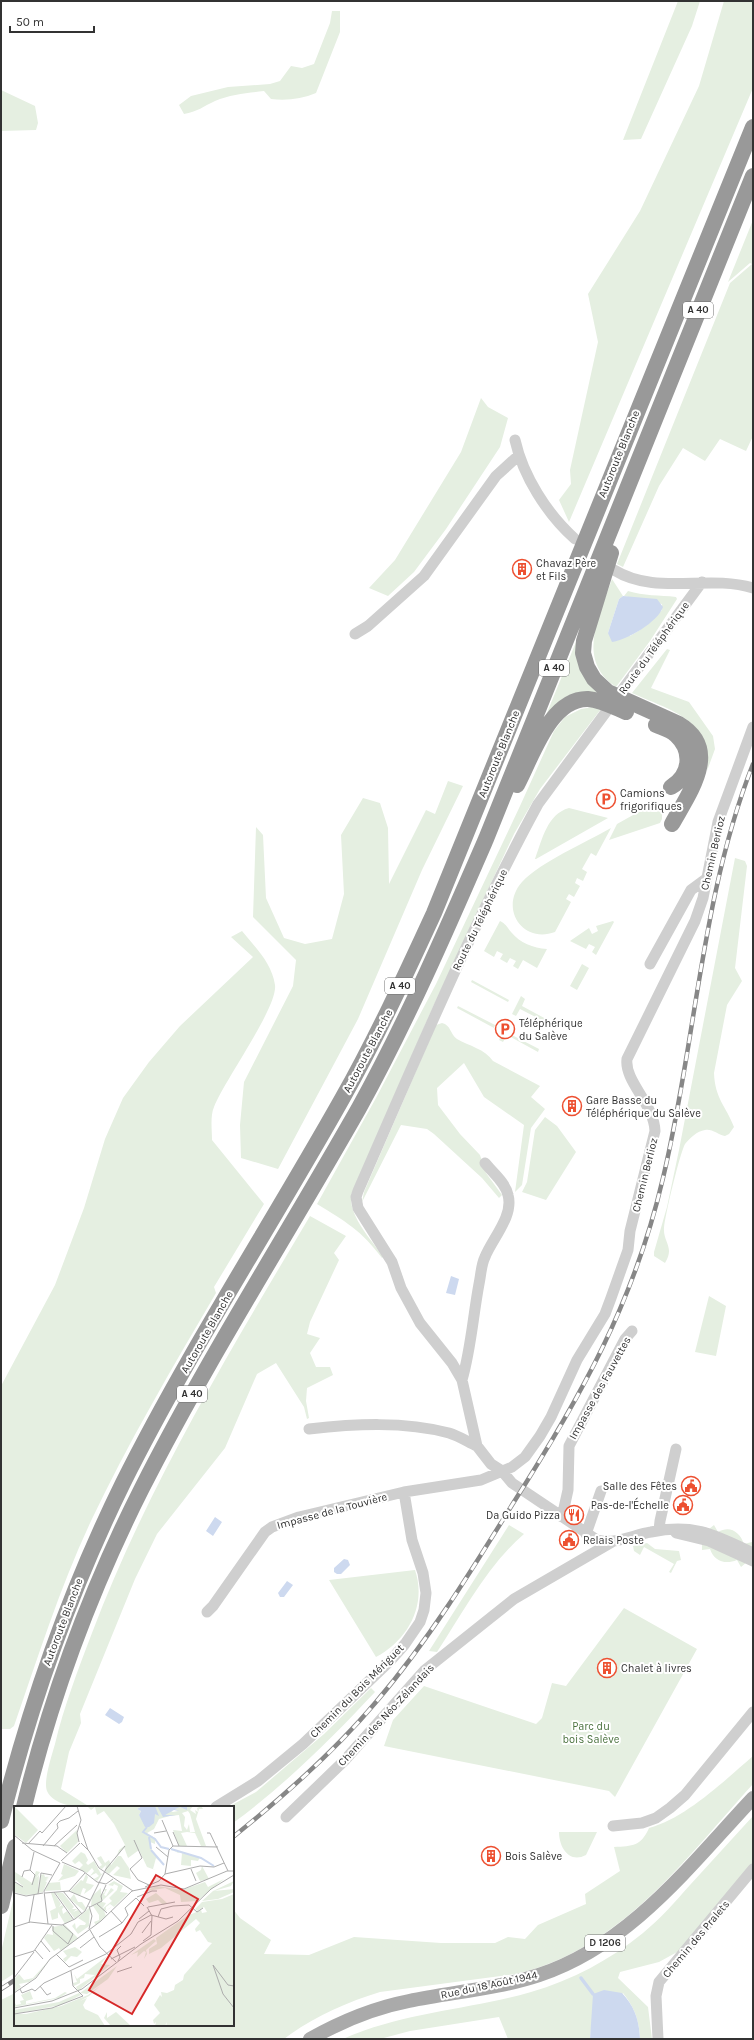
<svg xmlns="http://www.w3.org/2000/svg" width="754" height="2040" viewBox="0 0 754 2040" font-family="Karla,sans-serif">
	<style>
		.green { fill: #e5efe1 }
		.water { fill: #cdd9ef }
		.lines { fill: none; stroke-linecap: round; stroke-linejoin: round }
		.stream { stroke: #cdd9ef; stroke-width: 3.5 }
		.minor { stroke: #cfcfcf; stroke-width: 11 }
		.major { stroke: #aaa; stroke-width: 14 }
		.highway { stroke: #999; stroke-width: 16 }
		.rail-casing { stroke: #878787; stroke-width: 4.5 }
		.rail { stroke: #fff; stroke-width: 3; stroke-dasharray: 9; stroke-linecap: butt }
		.labels { text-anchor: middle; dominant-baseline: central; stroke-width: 4; stroke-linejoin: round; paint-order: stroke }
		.shield { fill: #fff; stroke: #707070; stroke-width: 1 }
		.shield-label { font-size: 10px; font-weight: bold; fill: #323232 }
		.street-label { font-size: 11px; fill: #323232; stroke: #fff }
		.poi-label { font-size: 11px; fill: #323232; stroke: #fff; text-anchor: start }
		.park-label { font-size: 11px; fill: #49713d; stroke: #fff }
		.inset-river { fill: none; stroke: #cdd9ef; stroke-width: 2 }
		.inset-road { fill: none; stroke: #adadad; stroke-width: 1 }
		.view { fill: #d62828; fill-opacity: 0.15; stroke: #d62828; stroke-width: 2 }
		.inset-edge { fill: none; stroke: #323232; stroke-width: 2 }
	</style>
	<rect width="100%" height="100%" fill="#fff"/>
	<path class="green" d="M678 1H700L692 26 641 139 623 140Z
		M724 1H753V88L569 522 559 500 571 484 570 470 598 342 588 294 640 211 699 86Z
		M332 11H340V32L316 93C302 99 286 101 271 99L264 91C248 93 231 94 215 101 204 106 197 112 184 114L179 105 191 96 228 87 270 84 280 81 291 66 302 68 314 64 330 23Z
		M1 90 35 106 38 123 36 130 1 131Z
		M753 220V436L746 451 720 439 705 461 683 448 659 486 623 567 617 564 730 283 752 264 750 263 728 282Z
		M481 398 488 407 508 418 500 447 446 529 414 572 388 596 369 588 395 560 461 452Z
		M612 579 623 596 619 599 608 633 630 636 640 630 662 610V604L624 596 628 591C643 596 660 595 676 597L677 599 650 641 616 687C575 660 600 615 612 579Z
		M585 620 578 644 600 693C573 689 558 697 544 720Z
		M667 649 670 650 651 688 689 702 713 736 715 749 707 771C713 719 671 711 632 693Z
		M593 707 601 709 540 789 514 834 432 1009 351 1195C349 1217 371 1239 383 1257L382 1258C361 1230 346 1222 317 1204L376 1098 436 984 520 806 554 731 565 717 581 709Z
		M448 781 463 786 422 870 358 1019 278 1169 241 1158 240 1125 244 1082 293 986 296 960 253 917 256 827 263 835 266 898 284 938 305 944 332 939 344 894 341 835 363 798 380 803 388 828 389 884 426 810 435 814Z
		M651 805 658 806 662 811V819L660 823 609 840 617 824Z
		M569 808 608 818 536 859H535C542 840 547 814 569 808Z
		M611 828 596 856 591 853 582 869 587 872 583 881 577 878 575 883 580 886 574 897 569 894 566 899 571 902 555 932C522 944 499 908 522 882 542 861 585 843 611 828Z
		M735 858 745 861 747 866 735 968 742 981 727 1005 714 1073C715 1099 726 1106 734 1127L729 1134 725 1136C719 1135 711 1128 705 1130 697 1131 690 1138 685 1144 680 1153 665 1215 664 1228 663 1242 675 1247 665 1263L654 1256V1252L667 1207 679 1150Z
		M500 921C506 924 507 927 511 932 520 943 533 948 547 949L537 968 523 960 518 969 513 966 516 961 510 958 507 963 500 959 503 954 497 951 494 957 484 951Z
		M613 921 614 922 596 955 592 952 595 947 589 944 586 949 570 941 589 928 592 934 598 931 596 926Z
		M242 931C255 947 272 963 275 985 278 1007 224 1081 214 1107 210 1116 212 1130 212 1140L264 1204 214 1287 216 1293C172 1368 128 1443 91 1521 60 1587 38 1657 14 1726L10 1729H1V1386L55 1285 84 1208 105 1139 123 1098 149 1062 180 1026 253 957 231 937Z
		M582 964 589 968 577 990 570 986Z
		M472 980 509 1000 508 1002 471 982Z
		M521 996 525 999 522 1006 559 1026 557 1028 520 1009 516 1016 512 1014Z
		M458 1006 495 1025 494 1028 457 1008Z
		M442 1023C451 1025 450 1034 457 1039 469 1046 485 1049 493 1061L540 1086 531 1097 545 1109 531 1128 522 1185 515 1192 524 1125 484 1097 464 1063 437 1088 438 1105 460 1134 480 1155 486 1173 502 1195 499 1198 482 1178 434 1134 427 1129 401 1125 362 1202 364 1192 436 1025Z
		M507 1023 511 1025 508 1033 539 1049 538 1052 507 1035 503 1042 499 1040Z
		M545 1117 557 1126 576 1152 546 1200 522 1192 527 1182 535 1130Z
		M310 1216 346 1236 334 1253 339 1260 310 1322 307 1334 320 1338 310 1353 316 1367H330L333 1375 307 1388 306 1401 309 1418 307 1419 304 1407 276 1363 257 1374 225 1448 157 1534 135 1579 80 1714 81 1723 69 1752 61 1789 90 1807C77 1807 54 1806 47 1791 43 1781 52 1755 55 1744 64 1706 78 1670 92 1633 148 1485 230 1351 310 1216Z
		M709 1296 726 1306 716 1356 695 1352Z
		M509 1525 524 1534C487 1566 464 1611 437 1652L429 1651Z
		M714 1525 718 1532C730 1525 740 1532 744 1544L752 1542V1549L709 1529Z
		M647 1543 655 1549 679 1551 681 1560 677 1561 671 1573 669 1572 674 1564 644 1547 640 1555 634 1551 633 1546Z
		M702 1543 747 1562 741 1567 737 1560C725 1565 714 1561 710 1549L702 1550Z
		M415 1570C427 1605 408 1640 376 1657L329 1580Z
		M624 1608 697 1649 615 1797 609 1791 384 1746 393 1720 424 1686 536 1724 542 1718 552 1683 566 1686Z
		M371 1688 375 1692C331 1739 285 1785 233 1823V1807H228L256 1792 324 1734Z
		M753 1756V1784C685 1859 620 1950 516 1974L380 1992C347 2002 311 2018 284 2039H1V2000L15 1993V2025H233V1909L240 1918 271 1940 264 1954 309 1955 354 1937 441 1943H495L508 1937 525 1939 538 1925 586 1904 585 1894 620 1871 614 1847C633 1846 641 1846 649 1828 686 1818 724 1781 753 1756Z
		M753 1816V1865L679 1951 659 1962 620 1972 618 1978 648 2007 652 2039H640C639 2020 635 2008 623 1993L591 2029 590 2039H508L499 2017 410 2031 380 2039H343C403 2012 469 2010 531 1992 572 1980 610 1960 643 1933 660 1919 675 1902 690 1885 711 1862 732 1839 753 1816Z
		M559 1832H597L586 1855C569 1864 559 1847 559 1832Z
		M15 1892V1973L1 1982V1952Z"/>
	<path class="water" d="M623 596 657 599 663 607C658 622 627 640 612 642L608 633 619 599Z
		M451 1276 459 1279 455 1295 446 1293Z
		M215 1517 222 1522 213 1536 206 1531Z
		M344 1559 348 1560 350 1565 341 1574H337L334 1572V1568Z
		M287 1581 293 1585 284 1597H280L278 1593Z
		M110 1708 124 1717 122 1722 119 1724 105 1715Z
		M604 1990 622 1993C635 2007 639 2020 640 2039H590L593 1994Z"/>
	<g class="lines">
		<path class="stream" d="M581 1978 593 1994"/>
		<path class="minor" d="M515 440C523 476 547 514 575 539
			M614 570C656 596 707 574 753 588
			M702 582 538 804C470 929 415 1061 358 1191L356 1197 358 1208 392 1262 401 1288 420 1323 452 1363 462 1380 477 1446 491 1464 502 1471 512 1483 597 1540C615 1545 633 1535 651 1532 694 1523 715 1535 753 1553
			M355 634 368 626 424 576 496 476 518 456
			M650 964 691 890 706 879
			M462 1380C471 1349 473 1316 479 1284 481 1275 481 1265 485 1257 492 1239 514 1216 508 1195 506 1183 492 1172 485 1163
			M309 1429C354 1424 404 1421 449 1433 459 1436 468 1442 477 1446
			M562 1517 568 1490 569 1446 625 1339 632 1331
			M659 1530 660 1521 676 1449
			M676 1533 709 1541 753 1561
			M586 1534 601 1491
			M207 1612 213 1606 265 1532 272 1527 299 1517 404 1492 481 1480 512 1467 525 1457 540 1436 551 1417 577 1360 605 1314 611 1298 628 1250 630 1231 655 1131C654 1104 624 1081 627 1059L695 921 703 898 718 822 753 727
			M216 1807 258 1781 303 1744 390 1661 405 1644 420 1622 424 1610 426 1593 423 1573 412 1540 404 1492
			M286 1817 344 1761 425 1670 514 1599 612 1542
			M613 1826 642 1823 656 1818 670 1808 685 1795 753 1712
			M658 2039 656 1996 659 1982 753 1869"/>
		<path class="major" d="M310 2039C342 2021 373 2008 409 2001 452 1992 497 1989 539 1975 630 1945 690 1865 753 1798"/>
		<path class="highway" d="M611 553 584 641 583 653 587 667 594 679 608 692 679 724C722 750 689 793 672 824
			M656 725C663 728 671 730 676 735 693 751 691 775 671 787
			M517 785C532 757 550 698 588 699 601 700 614 707 626 712
			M24 1807C51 1697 91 1589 142 1488 208 1358 287 1235 359 1108 407 1021 446 931 486 839L753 176
			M1 1821C30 1704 70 1591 123 1483 189 1351 270 1227 342 1099 376 1039 405 976 434 913L753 127
			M1 1906 15 1847"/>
		<g class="rail-casing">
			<path id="rail" d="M233 1837C284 1796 334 1752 376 1702 428 1641 470 1573 512 1505 580 1398 634 1303 663 1178 696 1041 701 896 753 764
				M1 1989 15 1980"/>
		</g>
		<use href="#rail" class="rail"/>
	</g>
	<defs>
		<g id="building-ring" transform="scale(1)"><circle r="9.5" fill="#fff" stroke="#ed5031" stroke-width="1.5"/><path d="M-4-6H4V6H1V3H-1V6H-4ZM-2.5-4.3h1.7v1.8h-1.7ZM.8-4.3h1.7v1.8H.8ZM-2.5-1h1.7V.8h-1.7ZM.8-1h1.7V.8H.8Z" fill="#ed5031"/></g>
		<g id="parking-ring" transform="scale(1)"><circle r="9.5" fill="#fff" stroke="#ed5031" stroke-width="1.5"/><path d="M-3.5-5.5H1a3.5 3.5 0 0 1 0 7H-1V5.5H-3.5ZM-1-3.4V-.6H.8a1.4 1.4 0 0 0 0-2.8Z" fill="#ed5031"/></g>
		<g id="civic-ring" transform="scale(1)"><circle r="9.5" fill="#fff" stroke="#ed5031" stroke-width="1.5"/><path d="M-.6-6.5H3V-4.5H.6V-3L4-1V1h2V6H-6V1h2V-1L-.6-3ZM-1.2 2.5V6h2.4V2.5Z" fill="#ed5031"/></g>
		<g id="restaurant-ring" transform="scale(1)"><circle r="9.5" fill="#fff" stroke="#ed5031" stroke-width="1.5"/><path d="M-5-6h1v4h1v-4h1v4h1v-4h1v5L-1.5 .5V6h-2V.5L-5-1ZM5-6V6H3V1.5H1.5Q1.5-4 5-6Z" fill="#ed5031"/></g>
	</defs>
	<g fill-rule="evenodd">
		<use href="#building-ring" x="522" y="569"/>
		<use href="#parking-ring" x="606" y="799"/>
		<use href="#parking-ring" x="505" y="1029"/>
		<use href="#building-ring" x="572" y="1106"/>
		<use href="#civic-ring" x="691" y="1486"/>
		<use href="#civic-ring" x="683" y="1505"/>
		<use href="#restaurant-ring" x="574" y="1515"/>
		<use href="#civic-ring" x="569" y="1540"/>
		<use href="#building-ring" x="607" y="1668"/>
		<use href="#building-ring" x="491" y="1856"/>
	</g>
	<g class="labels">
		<g class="shield">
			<rect x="683" y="302" width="30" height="16" rx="3"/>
			<rect x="539" y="660" width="30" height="16" rx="3"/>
			<rect x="385" y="978" width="30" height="16" rx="3"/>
			<rect x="177" y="1386" width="30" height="16" rx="3"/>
			<rect x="585" y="1935" width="40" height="16" rx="3"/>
		</g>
		<g class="shield-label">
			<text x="698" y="310">A 40</text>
			<text x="554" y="668">A 40</text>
			<text x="400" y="986">A 40</text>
			<text x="192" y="1394">A 40</text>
			<text x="605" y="1943">D 1206</text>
		</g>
		<g class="street-label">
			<text transform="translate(619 454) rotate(-68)">Autoroute Blanche</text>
			<text transform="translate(654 648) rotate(-54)">Route du Téléphérique</text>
			<text transform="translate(499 754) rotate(-68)">Autoroute Blanche</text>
			<text transform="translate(713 853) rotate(-77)">Chemin Berlioz</text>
			<text transform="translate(480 920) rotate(-64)">Route du Téléphérique</text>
			<text transform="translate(368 1051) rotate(-62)">Autoroute Blanche</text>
			<text transform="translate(645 1175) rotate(-76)">Chemin Berlioz</text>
			<text transform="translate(207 1332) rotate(-60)">Autoroute Blanche</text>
			<text transform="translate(600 1388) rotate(-61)">Impasse des Fauvettes</text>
			<text transform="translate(332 1511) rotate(-15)">Impasse de la Touvière</text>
			<text transform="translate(63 1622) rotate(-69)">Autoroute Blanche</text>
			<text transform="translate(357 1691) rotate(-45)">Chemin du Bois Mériguet</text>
			<text transform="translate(386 1715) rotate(-47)">Chemin des Néo-Zélandais</text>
			<text transform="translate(696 1939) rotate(-50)">Chemin des Pralets</text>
			<text transform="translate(489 1985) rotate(-12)">Rue du 18 Août 1944</text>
		</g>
		<g class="poi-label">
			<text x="536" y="563">Chavaz Père<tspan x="536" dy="13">et Fils</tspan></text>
			<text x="620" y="793">Camions<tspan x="620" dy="13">frigorifiques</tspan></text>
			<text x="519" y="1023">Téléphérique<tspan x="519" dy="13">du Salève</tspan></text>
			<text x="586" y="1100">Gare Basse du<tspan x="586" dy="13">Téléphérique du Salève</tspan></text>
			<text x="677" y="1486" text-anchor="end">Salle des Fêtes</text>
			<text x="669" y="1505" text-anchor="end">Pas-de-l'Échelle</text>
			<text x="560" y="1515" text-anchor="end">Da Guido Pizza</text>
			<text x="583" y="1540">Relais Poste</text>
			<text x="621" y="1668">Chalet à livres</text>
			<text x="505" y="1856">Bois Salève</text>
		</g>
		<g class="park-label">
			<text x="591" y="1726">Parc du<tspan x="591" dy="13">bois Salève</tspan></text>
		</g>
	</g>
	<g transform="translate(14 1806)">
		<rect width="220" height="220" fill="#fff"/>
		<path d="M0 0 24 24 12 37 0 28ZM128 0 123 3 127 5 125 9 131 18 140 0H147L159 6 164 5 161 3 162 0H179L176 4 182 8 181 4 184 6 183 2 187 0 189 3H185L182 13 192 40H187L181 27 173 26 167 27 173 40H165L159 24 168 25 165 9 156 10 145 13 140 23 133 27 141 32 143 35 145 40 156 43 145 40 141 33V38L136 36 138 45 150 59 142 52 139 63 144 65 133 61 125 44 114 52 110 41 102 52 105 44 111 39 100 18 90 5 83 9 81 1 77 4 74 1ZM174 5 176 8 181 26H176L175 18 173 24 170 20 171 11 168 7ZM63 24 64 36 53 47 46 40ZM157 43 163 46 186 51 184 55 177 54V60L167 59 168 47H164ZM67 46 71 48 74 54 72 57 74 59 80 55 87 68 89 67 83 75 80 73 85 70 82 67 76 70 80 65 78 62 73 67 65 63 69 59 65 55 61 58 58 55ZM87 50 91 57 95 54 97 59 104 50H107L115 62 117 73 99 69 106 62 103 60 95 68 91 65 92 59 88 63 85 61 88 59 83 52ZM50 58 65 65 61 70 44 75 49 69 47 68ZM188 60 195 73 186 75 182 67 187 64ZM22 65 26 66 22 72 25 69 24 88 11 89 0 86 1 77 10 81 2 74 0 77 1 66 18 77ZM30 68 31 71 37 70 33 71 35 72 32 73 34 74 31 75 33 76 29 86 24 87 27 69ZM72 68 74 71 72 77 80 79 77 83 70 88 72 83 69 82 66 90 56 85 67 74 69 75ZM210 73 183 95 167 96 166 89 151 82 128 86 143 80 168 84 191 76 194 81ZM100 75 109 80 106 86 114 87 100 101 96 98 92 101V105L98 100 95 103 90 105 92 110 82 119 80 116 85 114V109L79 100 86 97 77 100 78 90 87 82V89L91 86 90 83H93L90 89 92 90 97 82 100 84 88 95V91V96L92 97 88 103 98 95 95 92 103 84 104 80 100 78 99 80 94 79ZM220 75 217 80 200 85 220 83V86L204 93 188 95 199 85ZM46 76 47 84 31 85 34 77ZM41 86 49 87 60 101 58 103H63L59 106 64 104 67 107 61 113ZM37 87H40L47 98 45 101 48 99 50 101 48 103 49 108 53 105 59 113 51 118 44 106V112L38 114 36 105 42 102ZM142 87 153 97 149 99 144 94 135 97 132 93ZM60 88 64 96H68L72 102 70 105 56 93ZM220 88V220H152L153 216 151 220H141L142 216 140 218 139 214 146 207 140 199 146 189 148 191 147 186 153 187 160 184 161 179 169 174 170 169 198 137 194 136 186 124 182 126 181 123 186 117 182 113 147 142 135 148V143L143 138 142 132 173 110 187 104 188 107 193 106 190 101 183 105 181 103 188 96 208 93ZM76 101 75 120 64 128 58 120 61 117 62 123 66 119H71L72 117 64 112ZM51 119 64 132 47 145 45 142 40 145 30 132 33 128 39 129 38 121ZM140 133 142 135 132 144 133 148 130 153 132 146 130 145 123 151 124 146 117 149ZM61 141 68 146 63 151 57 150 51 156 49 153 53 150 49 145ZM93 150 87 158 96 159 64 185 62 181 81 169 71 168 70 172 66 173V177L60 180 59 177 63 176 60 168 63 173ZM36 153 22 171 15 176 5 178 7 181 0 186V173L5 168 10 174 19 172ZM103 160 94 173 73 188 66 187ZM86 180 75 190 66 195 73 192 69 199 71 203 84 209 91 220H0V208H12L47 200 74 189ZM16 185 19 193 12 195V198L41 192 51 186 53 187 45 192 0 201V195L2 199 7 198 6 195 10 194 7 189ZM65 187 67 189 47 199 0 208V204L45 196ZM93 206V212L102 206 117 220H97L90 212Z" fill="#e5efe1" fill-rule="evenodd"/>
		<path d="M128 0H141L145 10 141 8 140 17 135 21H131L125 9 127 5 123 3ZM143 0H173V4L166 1 161 3 165 5 160 4 151 9H162L149 11Z" fill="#cdd9ef"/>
		<path class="inset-river" d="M133 21 129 26 141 33 147 41 155 43M135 31 137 43M157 43 187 52 200 60M137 44 150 59"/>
		<path class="inset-road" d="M63 0 67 14 63 27 65 36M148 14 159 40M66 20 74 44M159 26 165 40M140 27 152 25M193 27H196L214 65M0 29 18 44 46 57M120 34 128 52 116 63 124 74 135 79M8 37 43 40 53 47M67 37 75 45 85 62 119 85M14 38 26 25 28 27 52 0M29 40 44 22 43 18 46 15 55 12 64 5M40 40 63 19M159 40 204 41M142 41 154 51M47 55 66 37M48 56 69 65 83 76 92 78 99 73M177 63 182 75M151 68 186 60 200 61 210 57M8 71 10 65 16 64M18 79 21 69 16 64 20 46M0 80 1 76 9 81M131 81 145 75 151 68 155 44 159 40M49 85 68 108M55 85 71 67M40 86 60 114M0 87 12 90 29 87M31 87 55 85 76 94M24 88 27 67 38 69M123 91 138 85H143M83 98 93 107M76 101 88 95 87 90 92 79M134 101 161 96M97 105 108 117M137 109 152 113 159 111M144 111 147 103 159 100 175 99 183 106 189 102M125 113 135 105M15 117 20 89M34 118 48 119 61 113 71 105 92 63 111 40M34 118 30 85 46 57M39 120V125L54 138 59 128 49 119M0 121 16 116 34 118M75 123 78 110 75 100M76 124 86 141 102 156M128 127 137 115M85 131 108 117 114 109 111 102 122 92 130 100M27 135 36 146M129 135 137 129 138 110 133 101M66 142 80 131M21 144 29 153M42 148 55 161 69 154M0 151 20 145 38 119M97 153 121 141M104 155 106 151 103 144 107 140M103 166 118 161M0 172 20 146M26 180 33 189 37 187M220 180 214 179 199 159 209 188 220 202M6 183 8 187 18 183 21 185 30 177 92 148 117 128 124 116 137 109M0 187 22 172 36 153 87 115 118 85 147 79 170 83 213 65H219M0 202 38 195 68 183 127 138 164 115 197 83 220 69M0 208 38 202 69 190 59 180 57 165"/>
		<path class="view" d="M142 69 184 93 118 208 75 184Z"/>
		<rect width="220" height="220" class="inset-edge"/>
	</g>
	<rect width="754" height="2040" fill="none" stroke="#323232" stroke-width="4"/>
	<path d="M10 26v6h84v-6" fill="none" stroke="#323232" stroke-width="2"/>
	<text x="16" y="26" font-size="12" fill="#323232" stroke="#ffffff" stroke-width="3" paint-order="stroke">50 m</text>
</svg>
